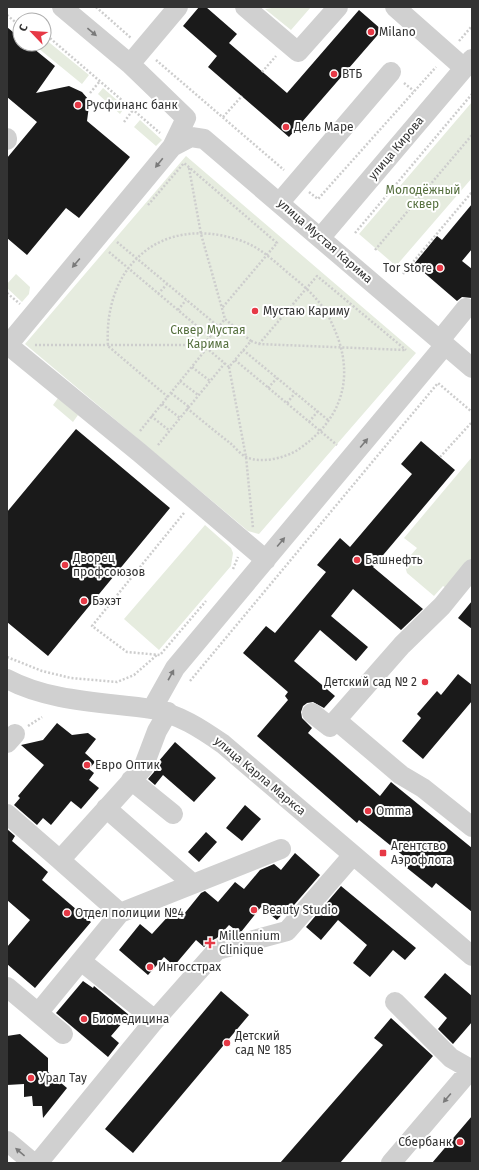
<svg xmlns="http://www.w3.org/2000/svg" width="479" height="1170" viewBox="0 0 479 1170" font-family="'Fira Sans',sans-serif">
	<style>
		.green { fill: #e6ecdf }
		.building { fill: #1a1a1a }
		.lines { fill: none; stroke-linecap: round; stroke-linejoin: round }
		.path { stroke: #cdcdcd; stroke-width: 2.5; stroke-dasharray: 2 2; stroke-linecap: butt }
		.minor { stroke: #d0d0d0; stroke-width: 20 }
		.oneway { fill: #7a7a7a }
		.poi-dot { fill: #e63946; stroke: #fff; stroke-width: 1.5 }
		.labels { text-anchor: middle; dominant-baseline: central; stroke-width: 4; stroke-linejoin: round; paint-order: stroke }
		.poi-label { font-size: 12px; fill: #333; stroke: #fff; text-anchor: start }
		.street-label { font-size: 12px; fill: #333; stroke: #fff }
		.park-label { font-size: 12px; fill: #56703f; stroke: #fff }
	</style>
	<rect width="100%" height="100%" fill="#fff"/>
	<path class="green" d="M279 7H311L291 30 265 9Z
		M45 39 89 75 82 84 38 48 41 44H44Z
		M103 88 125 107 120 114 98 94Z
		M472 102V178L396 266 359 234Z
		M140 120 162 140 156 146 134 127Z
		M186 156 416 353 259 534 248 531 25 344Z
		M16 274 30 287 29 294 22 302 7 288V284Z
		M58 398 78 415 73 422 53 405Z
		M472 457V560L448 589 443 586 434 596 407 573 404 563 417 548 404 538Z
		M205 525 231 548 233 553 231 566 159 650 124 619Z"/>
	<path class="building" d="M199 7H206L237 34 229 43 287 93 359 10 382 30 289 137 208 67 217 56 183 26Z
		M7 27 20 38V44H28L55 66 36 93 69 86 82 92 88 99 89 106 87 121 130 157 79 218 66 208 27 255 7 238V158L37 122 7 97Z
		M472 204V249L462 261 472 269V298L462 297 457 301 414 264 437 236 442 240Z
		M76 429 170 508 48 656 7 622V512Z
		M421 441 455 470 373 567 423 609 401 630 353 589 331 616 368 647 356 661 320 630 294 661 335 696 324 708 313 702 307 703 303 706 301 712 302 718 312 728 308 733 380 796 391 782 472 848V912L436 883 432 888 407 868 411 862 359 820 357 823 257 736 288 700 285 696 288 692 243 653 266 626 275 633 326 572 317 565 340 538 350 547 412 474 401 464Z
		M472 601V629L458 618Z
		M458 674 472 685V701L423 759 402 741 421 718 417 714 437 691 441 695Z
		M57 723 72 735 88 733 96 739 85 753 95 762 89 769 94 773 89 780 99 788 81 809 71 801 51 825 43 818 37 825 14 805 20 798 18 796 44 765 21 745 43 740Z
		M175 742 216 778 194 802 163 775 155 785 148 779 154 772 158 762Z
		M245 805 261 819 242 841 226 828Z
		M7 829 15 836 12 841 48 872 42 880 91 922 35 988 7 964V947L30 920 7 900Z
		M206 832 217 842 199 862 188 852Z
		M295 853 320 875 288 912 286 910 277 920 261 907 241 932H238L229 925 217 938 209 942 204 947 196 940 174 966 164 957 148 975 119 950 140 924 152 934 172 912 180 919 201 893 205 891 218 902 235 882 244 889 260 870 274 864 281 870Z
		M341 886 416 948 405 960 393 950 370 977 353 963 367 945 338 920 321 940 306 927Z
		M445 973 472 996V1022L453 1044 438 1029 447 1018 424 997Z
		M83 981 93 988 94 986 129 1015 111 1036 119 1043 108 1057 56 1013Z
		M221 991 249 1015 133 1153 105 1129Z
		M391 1018 433 1056 340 1163H280L383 1045 374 1038Z
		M20 1034 48 1058V1072L67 1088 43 1118 42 1106H33L32 1096 24 1097V1084L7 1085V1036Z
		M472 1116V1163H432Z"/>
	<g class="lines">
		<path class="path" d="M96 7 131 38
			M7 15 20 26
			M44 33 160 133
			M459 41 472 26
			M156 60 284 170
			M262 72 276 56
			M404 83 414 91
			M90 93 100 81
			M223 117 242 96
			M124 122 133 110
			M189 168 201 234 225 319
			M309 192 318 199 436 67
			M148 205 184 163 277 243 222 308
			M355 233 472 94
			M117 242 219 327
			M375 250 472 135
			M109 252 210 337
			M403 274 472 192
			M7 293 20 304
			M158 294 167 284
			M178 310 186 300
			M251 341 259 344 405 350
			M259 344 317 276 406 350
			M35 345H203L229 367 251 341 225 319 203 345
			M243 350 328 420
			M235 360 337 445
			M192 367 210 381
			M229 367 246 457 253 528
			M180 381 198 395
			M268 388 277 378
			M171 393 189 407
			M168 397 108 346C103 267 160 214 239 240 258 246 272 259 287 272 298 281 309 290 318 301 327 311 333 325 338 338 354 384 338 422 299 449 286 458 261 464 246 457 240 454 235 447 230 443 216 432 201 420 187 408
			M287 403 295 393
			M162 404 180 418
			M151 416 170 431
			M309 422 318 411
			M140 431 207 348
			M158 445 225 363
			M440 457 472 422
			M184 513 92 626 127 652 160 655 206 601
			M233 569 238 557
			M7 657 42 671 71 678 117 682 134 675 158 654
			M190 681 438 383 472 412
			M28 726 42 717"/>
		<path class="minor" d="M245 7 298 52 338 7
			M395 7 464 68
			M130 64 178 7
			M7 138V140
			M172 147 191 137 204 139 472 368
			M280 202 391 72
			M321 237 472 59
			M440 340 466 308
			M8 345 140 453 266 560
			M7 346 172 147 186 118 130 64 62 7
			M7 679C50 702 104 702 152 709 180 715 200 728 223 744L472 956
			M152 709 175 668 445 345
			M312 713 330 727 402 645 442 606 472 569
			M336 720 401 775 423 788 472 827
			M7 743 15 734
			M131 780 173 814
			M106 808 193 884
			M7 814 60 860 143 768 157 731 168 712
			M60 860 120 913
			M81 961 155 1020
			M7 987 38 1013 120 913 281 849
			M395 1002 451 1058 472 1070
			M38 1013 63 1034
			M7 1141 33 1163
			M38 1163 155 1020 217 950 287 931 353 855
			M391 1163 472 1068"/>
	</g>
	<defs><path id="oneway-solid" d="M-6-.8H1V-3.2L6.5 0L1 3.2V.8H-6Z"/></defs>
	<g class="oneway">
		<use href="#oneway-solid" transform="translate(92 32) rotate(40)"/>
		<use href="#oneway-solid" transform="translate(159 163) rotate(129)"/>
		<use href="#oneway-solid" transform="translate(76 263) rotate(130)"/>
		<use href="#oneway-solid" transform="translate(364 443) rotate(-50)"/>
		<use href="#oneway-solid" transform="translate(281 542) rotate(-50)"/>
		<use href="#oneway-solid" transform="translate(171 675) rotate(-61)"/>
		<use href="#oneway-solid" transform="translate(447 1098) rotate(130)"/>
		<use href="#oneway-solid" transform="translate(20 1152) rotate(-140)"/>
	</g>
	<g class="poi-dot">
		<circle cx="371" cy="32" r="4"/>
		<circle cx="334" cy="74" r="4"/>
		<circle cx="78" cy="105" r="4"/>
		<circle cx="286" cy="127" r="4"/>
		<circle cx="440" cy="268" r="4"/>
		<circle cx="255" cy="311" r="4"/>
		<circle cx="357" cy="560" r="4"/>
		<circle cx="65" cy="565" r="4"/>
		<circle cx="84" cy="601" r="4"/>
		<circle cx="425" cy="682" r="4"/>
		<circle cx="87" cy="765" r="4"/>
		<circle cx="368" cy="811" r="4"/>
		<rect x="379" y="849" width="8" height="8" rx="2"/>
		<circle cx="254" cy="910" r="4"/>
		<circle cx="67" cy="913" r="4"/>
		<path d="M208 937h4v4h4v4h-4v4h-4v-4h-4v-4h4z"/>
		<circle cx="150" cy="967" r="4"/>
		<circle cx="84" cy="1019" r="4"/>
		<circle cx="227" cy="1043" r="4"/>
		<circle cx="31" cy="1078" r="4"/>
		<circle cx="460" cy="1142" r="4"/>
	</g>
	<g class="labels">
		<g class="poi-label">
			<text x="379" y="32">Milano</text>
			<text x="342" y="74">ВТБ</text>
			<text x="86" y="105">Русфинанс банк</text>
			<text x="294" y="127">Дель Маре</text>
			<text x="432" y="268" text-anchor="end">Tor Store</text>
			<text x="263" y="311">Мустаю Кариму</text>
			<text x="73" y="558">Дворец<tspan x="73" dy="14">профсоюзов</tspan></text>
			<text x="365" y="560">Башнефть</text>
			<text x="92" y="601">Бэхэт</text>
			<text x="417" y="682" text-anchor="end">Детский сад № 2</text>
			<text x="95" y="765">Евро Оптик</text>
			<text x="376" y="811">Omma</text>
			<text x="391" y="846">Агентство<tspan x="391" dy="14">Аэрофлота</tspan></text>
			<text x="262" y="910">Beauty Studio</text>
			<text x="75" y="913">Отдел полиции №4</text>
			<text x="219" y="936">Millennium<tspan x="219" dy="14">Clinique</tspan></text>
			<text x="158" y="967">Ингосстрах</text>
			<text x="92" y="1019">Биомедицина</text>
			<text x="235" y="1036">Детский<tspan x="235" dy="14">сад № 185</tspan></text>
			<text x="39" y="1078">Урал Тау</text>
			<text x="452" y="1142" text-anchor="end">Сбербанк</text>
		</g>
		<g class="street-label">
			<text transform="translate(396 148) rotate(-50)">улица Кирова</text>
			<text transform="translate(325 241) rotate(41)">улица Мустая Карима</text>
			<text transform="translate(260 776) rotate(40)">улица Карла Маркса</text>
		</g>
		<g class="park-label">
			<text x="423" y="190">Молодёжный<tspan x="423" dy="14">сквер</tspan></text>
			<text x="208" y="330">Сквер Мустая<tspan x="208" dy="14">Карима</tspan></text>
		</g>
	</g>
	<rect width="479" height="1170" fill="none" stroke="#333333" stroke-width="16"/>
	<g transform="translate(32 32) rotate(295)"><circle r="19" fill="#ffffff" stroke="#adadad"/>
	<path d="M0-3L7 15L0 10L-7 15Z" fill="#e63946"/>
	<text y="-6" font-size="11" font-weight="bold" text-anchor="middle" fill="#333333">С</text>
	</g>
</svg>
